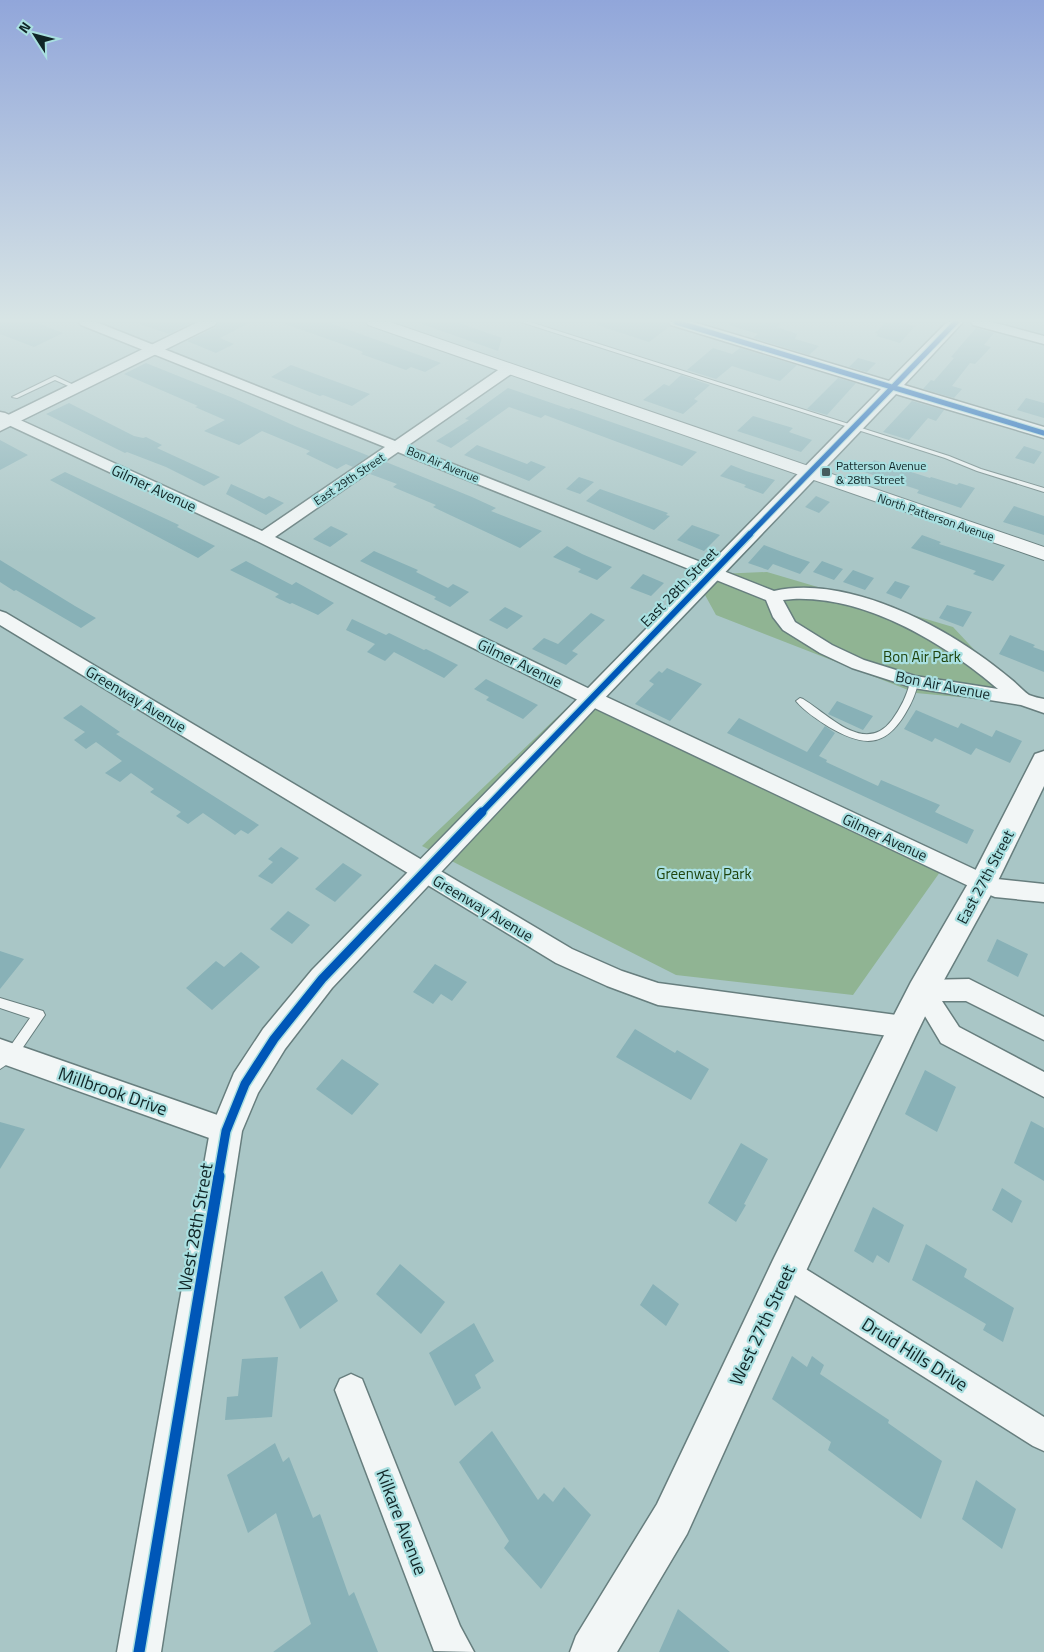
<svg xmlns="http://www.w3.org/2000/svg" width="1044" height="1652" viewBox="0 0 1044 1652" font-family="'Titillium Web',sans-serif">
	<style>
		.green { fill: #90b493 }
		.building { fill: #88b1b7 }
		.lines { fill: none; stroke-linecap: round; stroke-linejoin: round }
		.service-casing { stroke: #677e7e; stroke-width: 2 }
		.minor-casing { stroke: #677e7e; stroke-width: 3 }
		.tertiary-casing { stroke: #677e7e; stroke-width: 3 }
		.secondary-casing { stroke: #677e7e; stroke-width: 2 }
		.service { fill: #f2f6f6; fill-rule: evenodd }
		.minor { fill: #f2f6f6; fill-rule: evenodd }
		.tertiary { fill: #f2f6f6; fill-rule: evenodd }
		.secondary { fill: #f2f6f6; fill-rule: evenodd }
		.cycleway-far3-casing { stroke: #a9dfe0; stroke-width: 7 }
		.cycleway-far2-casing { stroke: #a9dfe0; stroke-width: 9 }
		.cycleway-far1-casing { stroke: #a9dfe0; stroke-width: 12 }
		.cycleway-casing { stroke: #a9dfe0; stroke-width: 14 }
		.cycleway-far3 { stroke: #0057b8; stroke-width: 5 }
		.cycleway-far2 { stroke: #0057b8; stroke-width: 6 }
		.cycleway-far1 { stroke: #0057b8; stroke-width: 9 }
		.cycleway { stroke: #0057b8; stroke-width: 11 }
		.poi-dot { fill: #465d5e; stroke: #a9dfe0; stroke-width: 2 }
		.labels { text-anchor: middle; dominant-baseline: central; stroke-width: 4.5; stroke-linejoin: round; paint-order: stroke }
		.far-street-label { font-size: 12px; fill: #102526; stroke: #a9dfe0 }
		.far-poi-label { font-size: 12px; fill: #102526; stroke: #a9dfe0; text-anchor: start }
		.street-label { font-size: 15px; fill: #102526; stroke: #a9dfe0 }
		.park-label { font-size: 15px; fill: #1e430c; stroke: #a9dfe0 }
		.near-street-label { font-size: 18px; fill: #102526; stroke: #a9dfe0 }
	</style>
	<rect width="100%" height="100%" fill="#a9c6c6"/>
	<path class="green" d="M767 572 953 627 1024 703 916 693 716 615 694 575Z
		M577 698 940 872 853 995 676 975 422 846Z"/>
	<path class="building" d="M0 322H35L63 333 34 347 0 334Z
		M140 322H193L169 334 140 324Z
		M219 322H251L220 338 234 344 216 353 187 341 216 327Z
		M286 322H327L441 363 425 372 411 367 406 370 361 354 363 352 356 349 285 324Z
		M422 322H456L502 338 498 351 422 324Z
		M597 322H667L670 326 649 342 597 325Z
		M729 322H783L777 327 797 334 795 339 819 346 809 355 753 338 758 334 729 325Z
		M886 322H901L915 326 900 343 876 336 878 334 875 333Z
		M976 328 994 333 984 345 991 347 975 364 970 363 952 386 962 389 954 398 923 389 931 380 934 381 954 358 951 357Z
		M713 348 732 354 740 348 797 365 780 381 732 366 716 379 687 370Z
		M858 358 876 363 867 372 849 367Z
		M146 363 233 398 297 427 369 456 353 467 346 464 337 469 306 454 310 451 262 431 239 445 204 431 225 420 195 407 198 406 124 374Z
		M291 365 329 379 370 394 352 406 323 395 320 396 271 377Z
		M681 375 710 385 694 399 698 401 683 414 643 400 664 384 669 386Z
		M838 378 856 383 827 415 807 409Z
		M508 388 569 409 571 408 697 452 682 466 545 415 541 418 509 407 451 448 436 441 469 420 465 419Z
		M1026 398 1044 403V418L1017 410Z
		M912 401 944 410 936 421 928 418 909 440 883 432Z
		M69 403 134 436 143 438 146 437 162 445 157 448 220 477 204 486 166 467 127 452 125 453 46 414Z
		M753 416 793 428 789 432 812 440 801 452 737 431Z
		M0 440 28 455 0 470Z
		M477 445 527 464 531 461 546 467 529 481 464 455Z
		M1024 446 1042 452 1034 464 1015 458Z
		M874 460 930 478 931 477 957 485 959 483 975 488 961 508 917 493 919 490 864 472Z
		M386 462 472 497 496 508 491 511 542 531 520 548 433 507 436 505 393 487 397 484 370 474Z
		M731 465 746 471 775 480 763 494 744 487 746 485 720 476Z
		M65 472 179 525 177 527 215 546 198 558 50 480Z
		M579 477 594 482 580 494 566 489Z
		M231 484 264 499 269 496 284 503 266 515 226 494Z
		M600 489 668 513 666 515 670 516 654 530 586 501Z
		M816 496 830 502 819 513 805 507Z
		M1014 506 1044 516V535L1003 522Z
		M692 525 720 535 704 551 677 540Z
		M331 526 348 534 330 547 313 539Z
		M922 535 941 542 939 544 1005 565 993 581 973 574 976 571 911 548Z
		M764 545 790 555 810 562 800 574 773 564 768 570 748 563Z
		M567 546 582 554 612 567 597 580 578 572 581 569 553 557Z
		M374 551 418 570 416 572 448 588 453 584 469 592 450 607 434 599 436 597 360 561Z
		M0 560 75 606 96 618 81 628 16 590 14 591 0 582Z
		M246 561 292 585 296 582 334 603 318 615 292 603 290 604 275 597 279 594 230 570Z
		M822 561 843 569 834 580 813 572Z
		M853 570 874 578 865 590 843 582Z
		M643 574 664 583 651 596 630 588Z
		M895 581 910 586 901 599 886 593Z
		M947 605 972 612 963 627 939 618Z
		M505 607 523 616 507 629 489 620Z
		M591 613 605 620 572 651 578 654 566 665 532 649 544 638 558 644Z
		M352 619 386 635 389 633 424 650 426 649 458 665 444 678 394 652 385 661 367 652 375 644 346 630Z
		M1010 635 1035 645 1033 647 1044 651V672L999 654Z
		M667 668 702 684 670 721 635 704 654 684 649 681 659 671 662 673Z
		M486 679 538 705 523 719 486 700 489 697 474 689Z
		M837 701 873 716 863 730 828 714Z
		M81 705 120 732 116 734 259 825 248 834 241 830 235 835 203 813 188 824 176 816 181 812 150 792 154 789 131 773 120 782 105 773 122 761 96 742 86 749 74 740 85 732 63 718Z
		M916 710 958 728 961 723 992 737 996 730 1022 741 1010 763 976 748 971 755 935 738 932 742 904 729Z
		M739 718 807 752 825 726 835 733 819 756 827 760 826 762 878 786 881 780 940 805 935 812 974 830 967 844 727 733Z
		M281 847 299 858 272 884 258 876 273 862 268 859Z
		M343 863 362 875 335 902 315 889Z
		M288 911 310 925 292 944 270 929Z
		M997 939 1028 954 1018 977 987 961Z
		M0 951 24 959 0 989Z
		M241 952 260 967 212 1010 186 988 216 961 224 967Z
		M435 964 467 982 452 1001 441 994 433 1004 413 992Z
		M635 1029 675 1053 677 1050 709 1069 691 1100 616 1057Z
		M342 1059 379 1084 352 1115 316 1089Z
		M925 1070 956 1087 937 1132 905 1114Z
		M1031 1121 1044 1128V1181L1014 1163Z
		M0 1122 25 1129 0 1169Z
		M741 1143 768 1159 744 1204 746 1205 736 1222 708 1203Z
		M1002 1188 1022 1201 1012 1223 992 1210Z
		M873 1207 904 1225 889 1263 877 1255 873 1263 854 1251Z
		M926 1244 967 1269 964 1277 1014 1308 1003 1342 983 1330 986 1324 912 1280Z
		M400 1264 445 1302 421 1334 376 1294Z
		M322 1271 338 1301 300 1329 284 1297Z
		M653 1284 679 1304 666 1326 640 1305Z
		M474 1323 494 1361 475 1375 481 1388 455 1406 429 1353Z
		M792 1356 807 1367 812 1356 824 1365 820 1374 889 1420 888 1423 942 1461 921 1519 828 1450 831 1442 772 1399Z
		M278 1357 272 1417 225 1420 227 1397 238 1396 242 1359Z
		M492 1431 538 1500 544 1493 553 1502 564 1487 591 1515 541 1589 504 1548 509 1541 459 1462Z
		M275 1443 283 1462 289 1457 313 1518 320 1514 349 1596 354 1592 378 1652H273L311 1624 276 1513 248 1533 227 1475Z
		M976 1480 1016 1509 1002 1549 962 1519Z
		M678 1609 730 1652H659Z"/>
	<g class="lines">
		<g class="service-casing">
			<path id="service" d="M521 322H530L949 456 981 469 1044 488V492L977 471 945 458Z
				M55 376 80 388 75 389 55 380 17 398 12 397Z
				M914 679 918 682C916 694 911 704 905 714 884 749 862 746 829 727 818 720 804 711 796 701L800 698 803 699C828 714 865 756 892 720 900 709 907 696 910 682Z
				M0 998 43 1011 45 1015 15 1059 0 1069V1056L7 1051 30 1018 0 1008Z"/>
		</g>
		<g class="minor-casing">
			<path id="minor" d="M79 322H96L395 441 504 366H514L516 369 514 372 407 446 774 591C840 576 925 617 978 654 990 662 1001 671 1012 680 1017 684 1023 691 1029 695 1034 697 1039 698 1044 699V713L1021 705 914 688 852 668 820 653 783 630 773 617 766 600 398 452 275 537 598 693 991 877 997 879 1044 884V902L995 897 975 889 584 703 257 541 0 421V412L5 413 262 531 385 447 81 325ZM793 599C866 596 944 643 998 689L915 676 864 660 832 645 795 622 783 600Z
				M971 322H992L1044 336V344L973 325Z
				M0 611 6 613 572 949 622 971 658 983 904 1016 913 1019 916 1027 913 1035 904 1038 658 1005 607 986 556 963 0 625Z
				M969 979 1044 1017V1040L966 1001H942L959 1027 1044 1072V1097L941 1043 910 991 913 983 922 980Z
				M0 1039 226 1118 235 1122 239 1131 235 1140 226 1144 0 1063Z
				M786 1258 796 1263 1044 1417V1451L1033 1446 776 1283 771 1273 776 1263Z
				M351 1374 362 1379 460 1626 474 1652 434 1651 335 1390 340 1379Z"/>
		</g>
		<g class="tertiary-casing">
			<path id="tertiary" d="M198 322H217L215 325 0 431V419Z
				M669 322H693L889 381 947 322H963L904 385 1044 427V438L896 394 599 704 332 988 285 1049 258 1093 242 1131 161 1652H117L210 1131 234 1073 263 1029 312 970 881 389 671 325Z
				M1044 751V786L993 891 933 1000 915 1037 799 1286 687 1534 617 1652H570L576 1636 657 1504 773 1260 893 1017 911 982 973 875 1035 754Z"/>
		</g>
		<g class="secondary-casing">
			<path id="secondary" d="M366 322H390L1044 547V560L368 325Z"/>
		</g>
		<use href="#service" class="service"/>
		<use href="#minor" class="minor"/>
		<use href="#tertiary" class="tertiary"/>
		<use href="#secondary" class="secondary"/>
		<g class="cycleway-far3-casing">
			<path id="cycleway-far3" d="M676 322 1044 433
				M749 535 956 322"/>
		</g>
		<g class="cycleway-far2-casing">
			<path id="cycleway-far2" d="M481 813 750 534"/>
		</g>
		<g class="cycleway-far1-casing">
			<path id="cycleway-far1" d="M218 1177 226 1131 245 1084 274 1039 322 979 482 812"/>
		</g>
		<g class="cycleway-casing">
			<path id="cycleway" d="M139 1652 219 1176"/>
		</g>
		<use href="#cycleway-far3" class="cycleway-far3"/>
		<use href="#cycleway-far2" class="cycleway-far2"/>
		<use href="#cycleway-far1" class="cycleway-far1"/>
		<use href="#cycleway" class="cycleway"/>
	</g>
	<linearGradient id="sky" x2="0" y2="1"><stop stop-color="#91a6da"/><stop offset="0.58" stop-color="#d8e5e5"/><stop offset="1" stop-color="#d8e5e5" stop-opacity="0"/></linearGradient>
	<rect width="1044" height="553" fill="url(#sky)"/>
	<rect class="poi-dot" x="821" y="467" width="10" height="10" rx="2.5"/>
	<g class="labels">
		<g class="far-street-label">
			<text transform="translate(443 464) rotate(22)">Bon Air Avenue</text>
			<text transform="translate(349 479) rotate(-34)">East 29th Street</text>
			<text transform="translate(936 517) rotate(19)">North Patterson Avenue</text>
		</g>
		<g class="far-poi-label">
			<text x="836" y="465">Patterson Avenue<tspan x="836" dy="14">&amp; 28th Street</tspan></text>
		</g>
		<g class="street-label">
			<text transform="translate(154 488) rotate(25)">Gilmer Avenue</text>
			<text transform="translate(679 587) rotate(-46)">East 28th Street</text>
			<text transform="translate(520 663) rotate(26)">Gilmer Avenue</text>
			<text transform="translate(943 685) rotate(11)">Bon Air Avenue</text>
			<text transform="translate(136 699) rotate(31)">Greenway Avenue</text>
			<text transform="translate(885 837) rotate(25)">Gilmer Avenue</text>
			<text transform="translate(985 877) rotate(-62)">East 27th Street</text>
			<text transform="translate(483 908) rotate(31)">Greenway Avenue</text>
		</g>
		<g class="park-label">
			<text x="922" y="656">Bon Air Park</text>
			<text x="704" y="873">Greenway Park</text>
		</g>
		<g class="near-street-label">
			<text transform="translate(113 1091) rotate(19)">Millbrook Drive</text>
			<text transform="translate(195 1227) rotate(-80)">West 28th Street</text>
			<text transform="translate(762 1325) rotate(-65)">West 27th Street</text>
			<text transform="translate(915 1354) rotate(32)">Druid Hills Drive</text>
			<text transform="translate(402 1522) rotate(69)">Kilkare Avenue</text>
		</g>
	</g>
	<g transform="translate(35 35) rotate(306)" stroke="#a9dfe0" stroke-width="4" paint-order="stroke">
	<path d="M0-4L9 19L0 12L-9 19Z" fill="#102526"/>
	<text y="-8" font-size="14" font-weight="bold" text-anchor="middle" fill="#102526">N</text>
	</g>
</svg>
